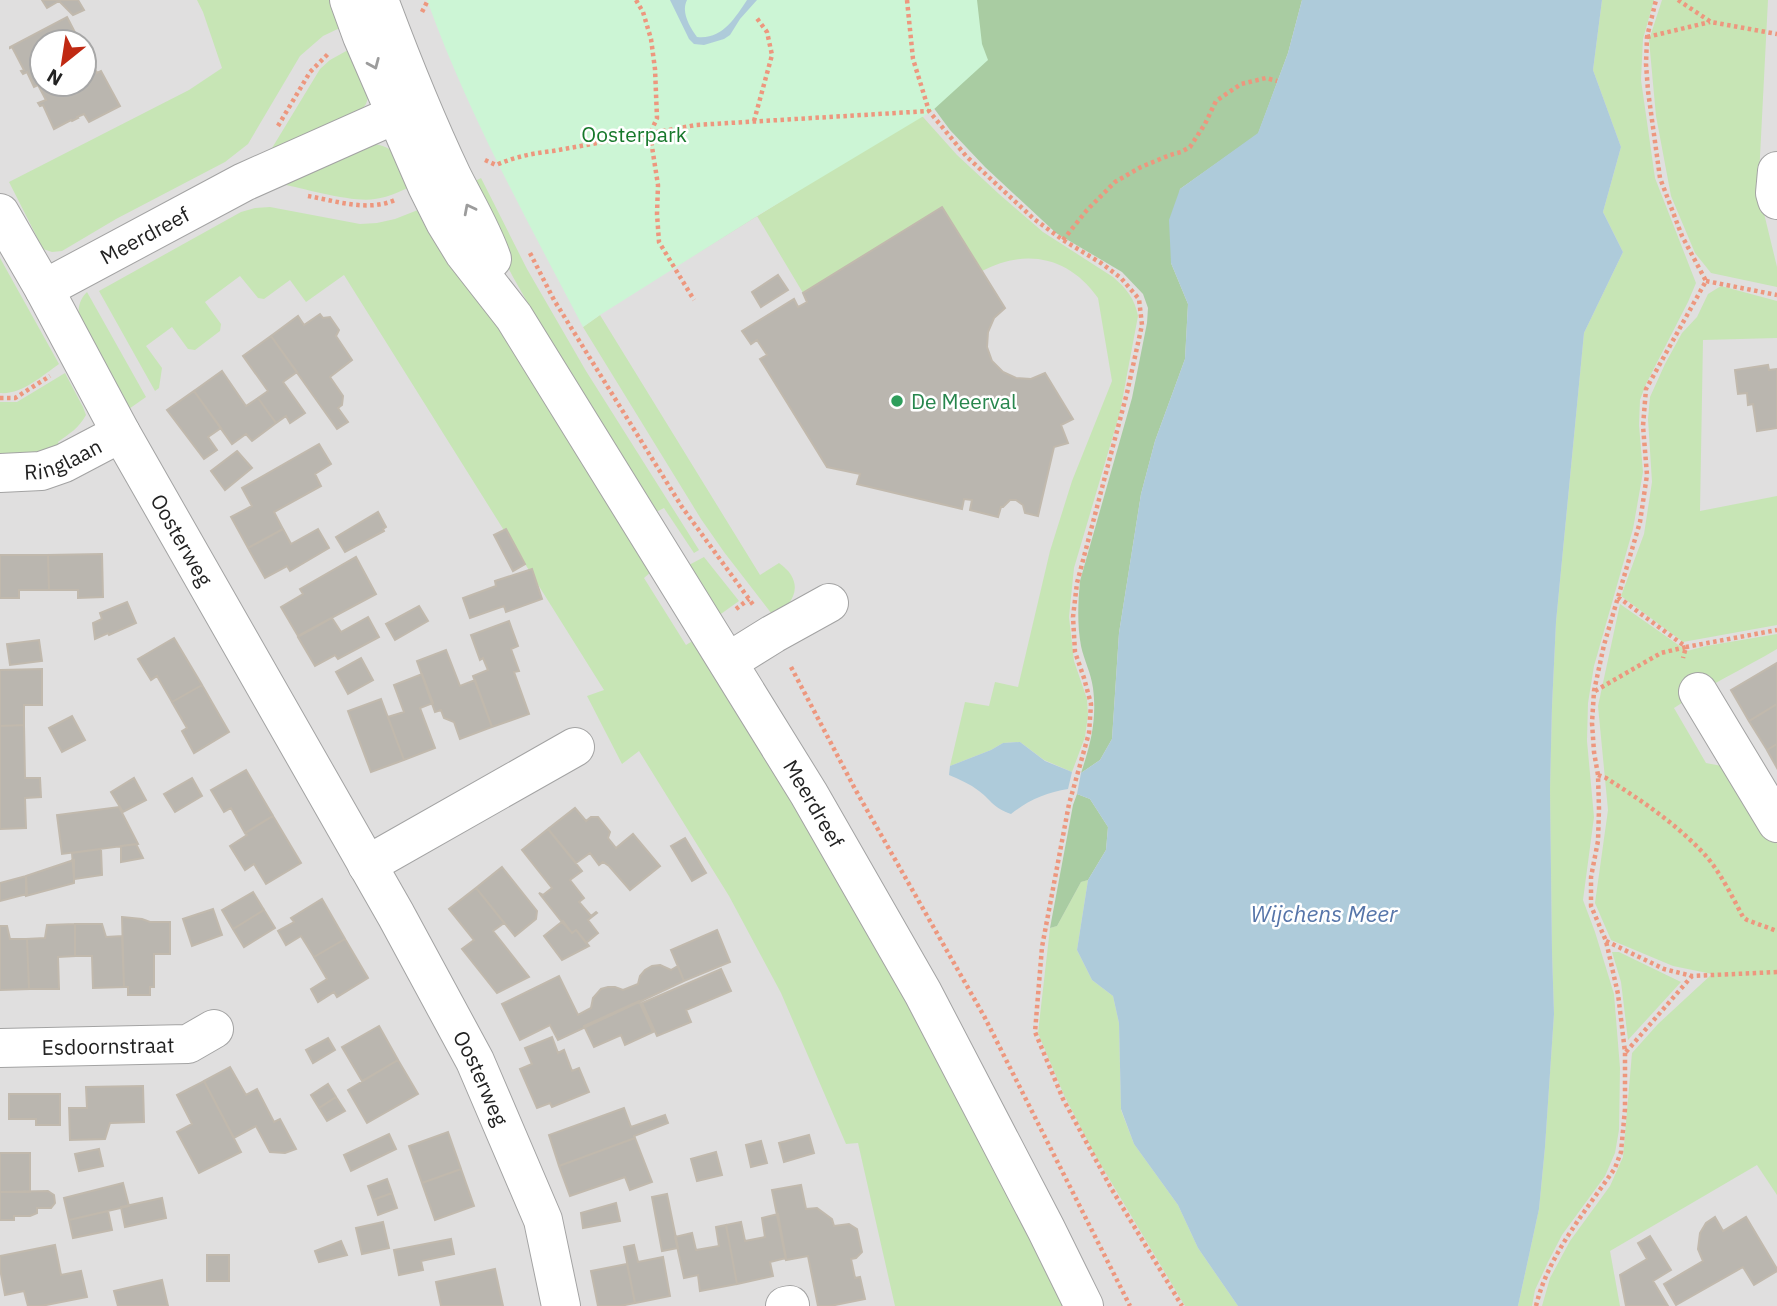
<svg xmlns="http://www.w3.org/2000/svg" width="1777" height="1306" viewBox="0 0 1777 1306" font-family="'IBM Plex Sans',sans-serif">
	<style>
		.residential { fill: #e0dfdf; fill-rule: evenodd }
		.grass { fill: #c7e5b5 }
		.forest { fill: #a9cca2 }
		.park { fill: #ccf5d5 }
		.water { fill: #aecbda }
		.building { fill: #bab6af; stroke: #c1b9ad; stroke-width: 2 }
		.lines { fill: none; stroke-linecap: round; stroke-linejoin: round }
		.minor-casing { stroke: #a3a3a3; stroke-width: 40 }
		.path { stroke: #ed977e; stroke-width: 4.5; stroke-dasharray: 3.5 3.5; stroke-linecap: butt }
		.minor { stroke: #fff; stroke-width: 38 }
		.oneway { stroke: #9c9c9c }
		.leisure-dot { fill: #2e9e5b; stroke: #fff; stroke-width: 2.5 }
		.labels { text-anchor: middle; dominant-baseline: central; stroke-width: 5; stroke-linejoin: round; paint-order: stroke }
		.park-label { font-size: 21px; fill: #17782b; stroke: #fff }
		.street-label { font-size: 21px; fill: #222; stroke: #fff }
		.leisure-label { font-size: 21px; fill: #27864d; stroke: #fff; text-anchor: start }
		.water-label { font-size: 23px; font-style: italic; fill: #5675a9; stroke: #fff }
	</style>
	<rect width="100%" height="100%" fill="#f1efe9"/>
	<path class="residential" d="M0 0H1777V1306H0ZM42 42H84V84H42Z"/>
	<path class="grass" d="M197 0H338L346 25 323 36 300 56 248 144 225 162 116 219 62 251 52 252 43 249 9 182 189 90 222 68 203 12Z
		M1602 0H1654L1643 39 1641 80 1655 178 1696 283 1688 302 1646 384 1640 400 1639 425 1643 472 1633 529 1594 666 1588 703 1587 741 1594 817 1583 900 1595 932 1614 994 1620 1068 1619 1130 1615 1153 1605 1176 1562 1235 1548 1262 1535 1290 1532 1306H1518L1539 1209 1545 1147 1554 1014 1552 952 1550 790 1552 706 1556 622 1584 333 1623 252 1603 212 1621 147 1593 70Z
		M1662 0H1768L1759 176 1762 205 1777 267V287L1711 273 1695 253 1671 196 1656 116 1649 40Z
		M357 45 369 95 366 104 357 116 269 153 320 69 330 60Z
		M919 115 923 117 957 155 999 194 1043 232 1113 277C1126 288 1135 299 1138 316L1120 412 1074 568 1069 617 1074 661 1087 699 1088 715 1085 737 1072 772 1044 760 1020 742 1003 743 991 750 950 766 965 702 989 706 995 682 1018 687 1050 551 1072 481 1112 381 1098 298C1069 257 1026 248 982 271L942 207 803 293 757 216 679 265Z
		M375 144C400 149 403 164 417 184 403 190 390 197 375 199 354 203 305 189 282 184Z
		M481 178 527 269 586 371 699 550 694 553 664 508 654 513 563 365 513 277 466 186Z
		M428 206 652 571 644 578 686 645 694 640 863 921 1066 1306H895L858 1143 846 1144 781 993 729 896 639 751 622 764 587 696 604 690 344 275 306 302 290 280 264 299 258 298 240 276 205 302 221 324 220 331 195 350 188 349 172 327 146 346 162 368 159 388 155 391 99 291 241 212 255 208 270 207 360 224 377 223 395 219Z
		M0 258 59 364C42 376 21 395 0 393Z
		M1721 286 1777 301V338L1703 340 1700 511 1777 496V625L1683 642 1621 596 1644 534 1652 482 1648 419 1650 397 1665 364 1682 333 1697 317 1708 294Z
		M87 292 146 397 126 411 79 322C78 310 78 301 87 292Z
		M600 315 760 575 779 563C783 566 789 571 791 575 802 593 787 607 775 618L724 552 701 519 583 327Z
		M65 373 83 407 86 415C79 428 69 434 58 442L61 449 0 459V402H17Z
		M704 557 739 601 718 616 687 566Z
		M1620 604 1687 651 1706 646 1777 634V649C1743 669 1707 686 1674 708L1706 763 1732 768 1777 844V1195L1757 1165 1610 1251 1620 1306H1542L1550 1278 1570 1241 1610 1186 1623 1157 1632 1053 1658 1024 1712 974 1673 966 1611 940 1595 903 1608 810 1598 706Z
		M1088 880 1077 950 1092 980 1113 996 1119 1023 1121 1110 1134 1144 1178 1205 1198 1248 1238 1306H1185L1095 1155 1064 1095 1038 1033 1050 928 1057 926 1081 882Z
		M1612 952H1619L1681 982 1628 1040 1621 982Z"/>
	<path class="forest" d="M908 0H1302L1288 53 1258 134 1180 189 1171 263 1188 304 1185 359 1155 441 1141 494 1119 633 1112 739 1100 760 1081 773C1091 743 1097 719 1093 688 1091 673 1084 660 1081 646 1077 624 1078 603 1080 581L1132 398 1147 323 1148 308 1143 294 1122 272 1056 233 985 167 950 130 930 103Z
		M1077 794 1090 799 1108 827 1106 850 1088 880 1081 882 1057 926 1050 928 1073 805Z"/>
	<path class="park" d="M427 0H977L982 44 988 60 932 111 757 216 600 315 583 327C527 220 468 114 427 0Z"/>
	<path class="water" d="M670 0H687C681 12 689 26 697 37 722 40 735 18 747 0H757L740 19 730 35 724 39 704 45 694 44 689 39Z
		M1302 0H1602L1593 70 1621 147 1603 212 1623 252 1584 333 1556 622 1552 706 1550 790 1552 952 1554 1014 1545 1147 1539 1209 1518 1306H1238L1198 1248 1178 1205 1134 1144 1121 1109 1119 1023 1113 996 1092 980 1077 950 1088 880 1106 850 1108 827 1090 799 1077 794 1081 773 1100 760 1112 739 1119 633 1141 494 1155 441 1185 359 1188 304 1171 263 1169 220 1180 189 1258 133 1288 53Z
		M1020 742 1045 761 1072 772 1068 789C1047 792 1027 801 1011 814 992 807 993 802 979 791 970 784 959 779 949 775L950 766 991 750 1003 743Z"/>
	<path class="building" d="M42 0H78L84 10 73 15 59 1 47 8Z
		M67 17 80 42H42V84H84V49L97 73 101 71 120 106 89 122 84 114 77 117 78 118 72 121 71 120 54 129 43 105 40 106 38 103 46 100 38 85 34 87 27 72 23 74 21 71 24 70 12 47 10 48V47Z
		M942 207 1005 308 994 318 988 332 987 347 992 361 1003 372 1016 378 1031 379 1045 373 1073 419 1061 425 1068 443 1054 447 1038 516 1025 513 1023 505 1016 500H1010L1003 507H1001L998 517 970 510 972 500 964 499 962 509 857 484 860 474 827 467 760 359 767 355 757 340 751 344 742 331 794 299 798 307 807 302 803 293Z
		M778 275 788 290 761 307 752 292Z
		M320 314 323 318 330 317 339 330 336 336 352 360 330 377 343 396 342 405 338 408 348 422 337 429 271 336 298 316 304 325Z
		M271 336 297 372 283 382 305 413 290 423 286 416 276 423 258 398 268 391 243 356Z
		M1768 365 1769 370 1777 369V428L1757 431 1753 404 1748 405 1747 393 1738 394 1735 370Z
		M222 371 246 406 258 398 276 423 252 441 246 434 232 444 194 391Z
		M194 391 221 428 208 437 217 450 204 459 167 410Z
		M319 444 331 464 315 474 321 486 274 512 283 529 248 548 231 517 252 506 242 488Z
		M237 451 252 468 225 490 211 471Z
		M378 512 386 527 383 529 384 531 345 552 336 537Z
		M283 529 291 544 318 529 329 548 290 571 287 566 265 578 248 548Z
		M506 529 525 564 513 571 494 535Z
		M102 554 103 597 78 598V590H49L48 555Z
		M0 555H48L49 590H19V598H0Z
		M356 557 376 594 298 636 281 607 303 594 300 589Z
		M532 569 542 599 506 612 504 606 470 618 463 598 496 586 495 581Z
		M127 602 136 623 109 635 108 633 95 639 93 623 102 619 100 613Z
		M419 606 428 621 395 640 386 624Z
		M368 617 379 637 338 659 335 655 315 666 298 637 332 618 341 632Z
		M509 621 518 646 511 649 519 671 514 672 529 714 492 727 473 676 488 670 483 658 480 660 471 635Z
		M174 638 202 685 172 702 157 676 151 680 138 659Z
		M39 640 42 661 10 665 7 644Z
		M446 650 460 686 475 680 492 727 460 739 454 722 444 718 441 710 435 712 417 661Z
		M361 658 373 680 348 694 336 672Z
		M1777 663V704L1749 721 1731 690Z
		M42 669V705H24V725L0 726V670Z
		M422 674 433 703 420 708 435 748 404 760 388 717 404 712 394 685Z
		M202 685 229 732 194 753 182 731 187 728 172 702Z
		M381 699 404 760 371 772 348 711Z
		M1777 704V744L1767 750 1749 721Z
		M72 716 85 740 62 752 49 728Z
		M24 725 25 778H40L41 797 25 798 26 828 0 829V726Z
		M1777 744V768L1767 750Z
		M246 770 273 816 245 833 231 808 224 812 211 790Z
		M134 778 146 800 123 812 111 792Z
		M192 778 202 796 175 812 164 794Z
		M119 807 138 844 62 854 57 815Z
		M575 808 586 821 591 817H598L610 832 608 838 616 848 633 834 660 866 630 890 609 866 603 862 599 865 590 853 576 863 548 829Z
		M273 816 301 863 266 884 254 864 245 870 230 846 247 835 245 833Z
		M548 829 582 871 570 880 584 898 579 902 591 916 596 912 597 913 588 920 598 933 586 943 576 930 572 933 562 922 539 893 543 895 552 888 522 850Z
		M685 838 706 873 692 881 671 846Z
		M136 844 143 858 121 862V846Z
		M101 849 102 875 74 879 72 853Z
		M74 860V883L26 896V876Z
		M502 867 537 911 536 919 515 936 476 888Z
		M26 876 27 894 0 901V883Z
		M476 888 504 923 493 931 529 977 497 993 462 949 474 940 449 909Z
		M253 892 264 910 233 929 222 910Z
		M322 899 345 939 314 957 301 936 286 945 278 931 294 922 291 918Z
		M213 909 222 935 192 946 183 919Z
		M264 910 275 928 244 947 233 929Z
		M122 917 142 919 150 922H170V954H154V987H150V995H128V987H124Z
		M563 921 572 933 576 930 589 946 562 960 544 936Z
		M75 924V956L58 957 59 989H29L27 939 45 938 47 925Z
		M75 924H102L106 937 122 936 124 987 93 988 92 956H75Z
		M0 926H7L10 939H27L29 989 0 990Z
		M717 930 730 962 684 981 671 950Z
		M345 939 368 978 337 997 334 992 318 1002 311 989 327 979 314 957Z
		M660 965 671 970 678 966 684 981 558 1040 550 1025 520 1040 502 1004 559 976 578 1015 591 1008 593 998 601 989 608 987H615L623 990 638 984 640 976 645 970 652 966Z
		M721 969 731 991 686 1010 691 1022 657 1036 642 1003Z
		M639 1001 653 1032 625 1045 621 1035 594 1047 584 1026Z
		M379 1026 398 1060 362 1081 342 1047Z
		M552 1037 558 1053 564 1050 572 1071 579 1068 589 1092 552 1107 550 1103 537 1108 520 1069 532 1064 525 1048Z
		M328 1038 335 1050 313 1063 306 1050Z
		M398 1060 418 1094 367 1123 348 1090Z
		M230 1067 246 1095 257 1089 274 1122 280 1119 296 1149 285 1153 270 1152 256 1126 234 1138 204 1081Z
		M204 1081 241 1152 199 1173 177 1132 192 1124 177 1095Z
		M328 1084 336 1097 319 1108 311 1095Z
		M143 1086 144 1122 110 1123 105 1139 70 1140 69 1108H87L86 1087Z
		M9 1094H60V1125H36V1119H9Z
		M336 1097 345 1111 327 1121 319 1108Z
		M624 1108 631 1127 665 1115 668 1123 634 1136 635 1138 559 1166 549 1135Z
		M448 1132 461 1169 422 1183 409 1146Z
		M389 1134 396 1149 351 1171 344 1155Z
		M809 1135 814 1153 784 1162 779 1143Z
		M635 1138 652 1182 630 1190 625 1177 570 1196 559 1166Z
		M761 1141 767 1163 751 1167 746 1145Z
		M99 1149 103 1166 79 1171 75 1154Z
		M716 1152 722 1175 697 1181 691 1159Z
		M0 1153H30V1192H0Z
		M461 1169 474 1206 435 1220 422 1183Z
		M387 1179 392 1193 373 1200 368 1186Z
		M123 1183 129 1206 69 1220 64 1198Z
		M801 1185 806 1209 817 1208 832 1219 834 1226 849 1224 857 1229 862 1252 856 1258 851 1259 855 1278 860 1277 865 1299 830 1306H818L808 1256 786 1260 772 1190Z
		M48 1191 54 1195 55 1203 51 1208H37V1213L30 1216H14V1220H0V1192Z
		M392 1193 397 1208 378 1215 373 1200Z
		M667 1194 678 1248 662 1251 652 1197Z
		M162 1198 166 1218 125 1227 121 1207Z
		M616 1203 620 1221 583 1228 581 1213Z
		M108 1211 112 1230 73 1238 69 1220Z
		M778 1214 786 1258 770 1262 773 1276 737 1284 726 1225 741 1222 745 1241 765 1237 762 1218Z
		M1715 1217 1723 1231 1746 1217 1777 1269V1271L1754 1285 1743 1267 1676 1305 1664 1284 1703 1261 1698 1249 1700 1233 1706 1223Z
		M383 1222 389 1248 362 1254 356 1228Z
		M726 1225 737 1284 700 1291 698 1275 684 1278 675 1237 692 1233 696 1250 719 1246 716 1227Z
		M1650 1236 1671 1270 1653 1281 1668 1306H1626L1620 1275 1647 1259 1638 1243Z
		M451 1239 454 1254 421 1261 423 1270 399 1275 394 1250Z
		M341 1241 347 1255 319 1262 315 1251Z
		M55 1245 61 1275 81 1271 87 1297 41 1306H28L24 1291 5 1295 0 1269V1256Z
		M634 1245 638 1262 663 1257 670 1296 635 1303 624 1247Z
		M207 1255H229V1281H207Z
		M627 1264 635 1303 620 1306H598L591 1271Z
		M495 1269 503 1306H441L436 1282Z
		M162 1280 168 1306H118L114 1291Z"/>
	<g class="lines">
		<g class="minor-casing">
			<g id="minor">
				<path id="s1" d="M349 0 362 36 427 186 445 222 464 253 514 317 809 794 923 993 1046 1229 1084 1306"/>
				<path d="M379 0C401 59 425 119 452 176 466 204 482 230 492 259"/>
				<path d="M1777 171 1775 193 1777 200"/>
				<path id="s2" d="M0 213 44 289 121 433 396 915 475 1061 543 1220 561 1306"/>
				<path id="s3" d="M44 289 244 182 419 104"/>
				<path id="s4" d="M0 473 41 471 64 463 121 433"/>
				<path d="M728 662 773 634 829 603"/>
				<path d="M1698 692 1777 823"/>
				<path d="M367 865 575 747"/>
				<path id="s5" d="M0 1048 188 1044 214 1029"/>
				<path d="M785 1306 790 1305"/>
			</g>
		</g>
		<path class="path" d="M636 0 643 12 651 39 655 69 657 118 650 134 658 185 657 214 659 242 694 300
			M907 0 913 59 929 111 966 156 1034 219 1063 240 1101 263 1121 278 1139 299 1142 325 1127 393 1077 583 1073 617 1075 652 1084 678 1091 704 1089 733 1069 804 1042 947 1035 1032 1063 1099 1111 1188 1182 1306
			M1678 0 1711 22 1777 34
			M422 12 428 0
			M1647 37 1710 22
			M754 121 772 55 767 32 756 17
			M278 126 310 72 329 53
			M485 160 496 165C515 157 533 153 553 151L696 125 929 111
			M308 196C336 201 368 212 395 200
			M1063 240 1087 210 1115 182 1141 167 1170 155 1181 152 1190 147 1205 124 1216 101 1241 84 1266 78 1277 81
			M530 253 554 300 682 507 754 606
			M1706 281 1777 295
			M0 398H15L50 376
			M1618 597 1686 647 1777 630
			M736 609 749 599
			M791 667 855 789 984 1016 1130 1306
			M1595 691 1661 653 1686 647 1683 658
			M1598 775 1606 778C1642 801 1677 824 1706 856 1720 872 1733 898 1743 917L1747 920 1777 931
			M1606 941 1664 969 1692 976 1777 972
			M1626 1052 1692 976
			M1536 1306C1548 1255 1586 1211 1615 1168L1621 1152 1625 1109V1052L1618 994 1606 941 1591 906V877L1598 841 1599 809 1598 775 1594 752 1592 723 1594 691 1604 645 1640 522 1647 475 1643 426 1646 389 1706 281 1682 236 1660 178 1648 91 1646 64 1647 37 1656 0"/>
		<use href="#minor" class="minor"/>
	</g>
	<defs><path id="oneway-chevron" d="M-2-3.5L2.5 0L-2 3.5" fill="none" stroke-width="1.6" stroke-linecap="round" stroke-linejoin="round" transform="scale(1.75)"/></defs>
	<g class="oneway">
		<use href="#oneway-chevron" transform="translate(374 64) rotate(67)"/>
		<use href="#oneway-chevron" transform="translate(469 209) rotate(-117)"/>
	</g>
	<circle class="leisure-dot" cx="897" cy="401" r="7"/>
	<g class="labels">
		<g class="park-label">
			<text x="634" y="134">Oosterpark</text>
		</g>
		<g class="street-label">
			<text stroke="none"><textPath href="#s3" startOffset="114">Meerdreef</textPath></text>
			<text stroke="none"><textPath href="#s4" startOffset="65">Ringlaan</textPath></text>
			<text stroke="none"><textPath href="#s2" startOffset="374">Oosterweg</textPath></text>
			<text stroke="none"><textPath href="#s1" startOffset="931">Meerdreef</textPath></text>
			<text stroke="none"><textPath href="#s5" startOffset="108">Esdoornstraat</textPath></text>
			<text stroke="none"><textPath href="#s2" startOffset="990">Oosterweg</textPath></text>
		</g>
		<g class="leisure-label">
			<text x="911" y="401">De Meerval</text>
		</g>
		<g class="water-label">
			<text x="1324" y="913">Wijchens Meer</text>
		</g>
	</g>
	<g transform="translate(63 63) rotate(210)"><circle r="33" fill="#ffffff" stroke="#a7a7a7" stroke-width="2"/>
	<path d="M0-5L12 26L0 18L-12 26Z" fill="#c02913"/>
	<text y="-10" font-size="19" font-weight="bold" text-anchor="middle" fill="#222222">N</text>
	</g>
</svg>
